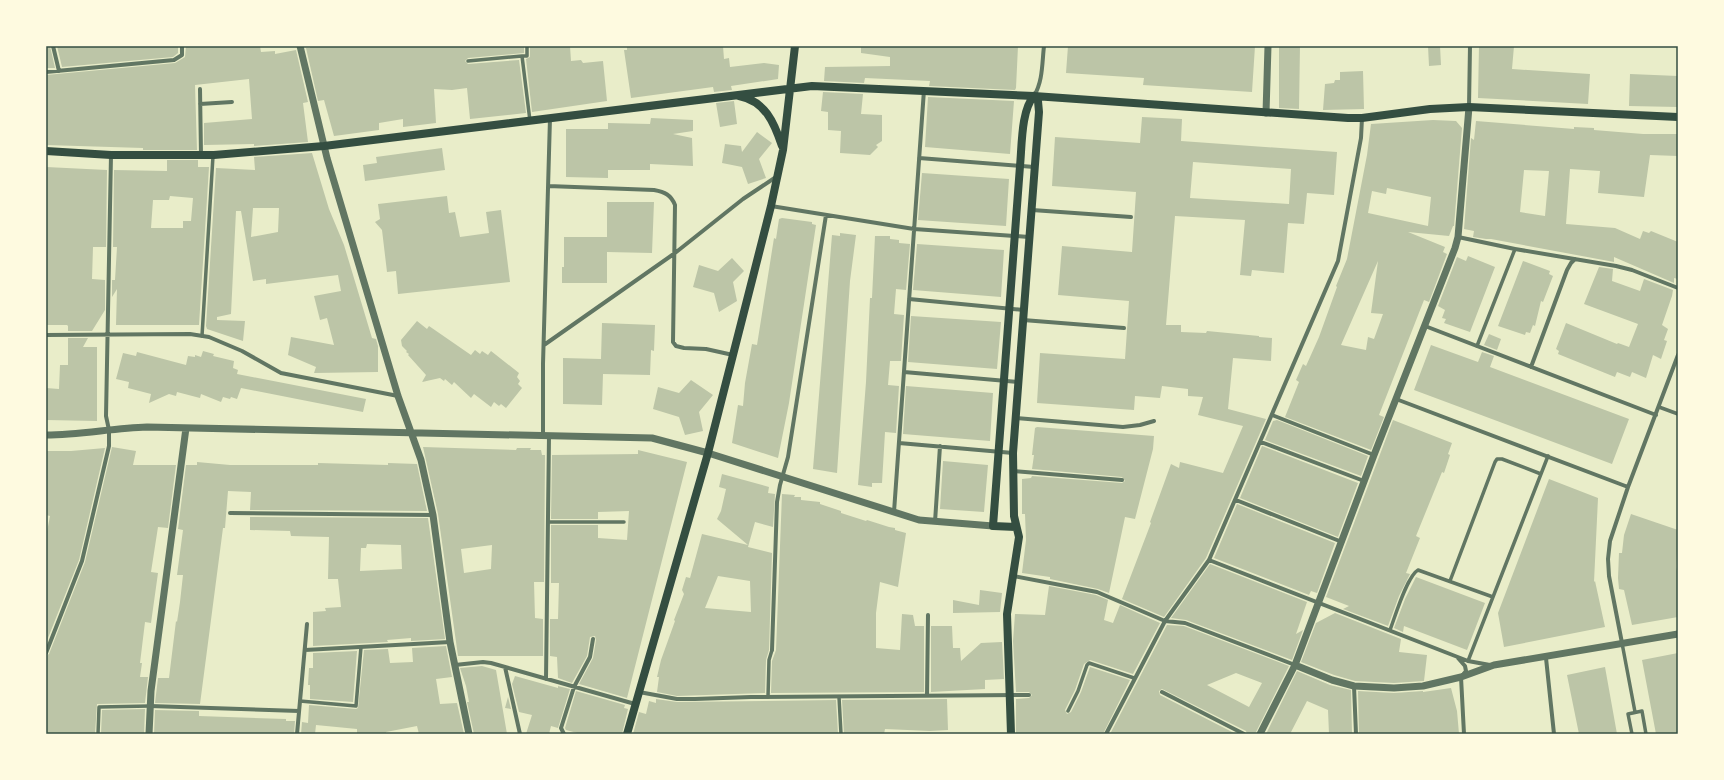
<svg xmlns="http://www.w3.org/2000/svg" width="1724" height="780" viewBox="0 0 1724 780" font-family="Lato,sans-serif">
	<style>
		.building { fill: #bcc5a7; fill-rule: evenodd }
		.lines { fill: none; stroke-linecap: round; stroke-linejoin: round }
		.pedestrian { stroke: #617663; stroke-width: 3.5 }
		.minor { stroke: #617663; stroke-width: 4 }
		.tertiary { stroke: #617663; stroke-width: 7 }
		.secondary { stroke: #344e41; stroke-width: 8 }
		.neatline { fill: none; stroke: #344e41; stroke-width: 1.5 }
	</style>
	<rect width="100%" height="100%" fill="#e9edc9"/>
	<path class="building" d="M46 46H50L55 68H46Z
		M57 46H178V53L173 57 62 67Z
		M186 46H260L261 52 275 51V54L296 50 308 102 303 103 308 142 254 146V144L204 145V123L252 119 249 79 195 85 197 150H143V148L46 145V75L175 63 185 57Z
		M310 46H524V53L468 58 465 61 468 64 519 60 526 113 470 119 467 88 452 90 434 89 436 123 403 127V119L379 123V130L334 136 324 100 318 101 306 48H310Z
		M530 46H570L571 61 581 60 583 63 603 61 607 101 532 112 526 59 530 57Z
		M627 46H723L724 59 729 58 730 67 764 63 779 65 778 79 731 86 732 90 714 92 713 87 631 98 624 50H627Z
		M861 46H1018L1016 88 1015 90 929 86 930 81 865 78 864 83 824 81 825 67 890 66V57L861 53Z
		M1068 46H1255L1252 92 1143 85 1144 78 1066 73Z
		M1279 46H1300L1299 109 1279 108Z
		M1428 46H1440L1441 65 1429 66Z
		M1479 46H1514L1512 69 1590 74 1588 104 1478 98Z
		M1363 71 1364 109 1323 110 1325 84 1334 83 1335 80H1340V72Z
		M1630 74 1678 76V107L1629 106Z
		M823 92 863 94 861 114 882 115V141L876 145 878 147 870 155 840 153 841 131 828 130V112L821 111Z
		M928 97 1014 101 1010 154 925 147Z
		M734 101 737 124 720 127 716 103Z
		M1142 117 1182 119 1181 141 1337 152 1334 195 1307 193 1304 224 1288 223 1284 273 1252 270 1251 276 1240 275 1245 220 1175 216 1166 325H1181V332L1206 333 1207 331 1259 336V337L1272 338 1271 361 1233 358 1228 409 1266 419 1206 558 1164 617 1122 599 1151 523 1150 522 1171 464 1179 468 1180 462 1223 473 1243 426 1198 415 1203 397 1188 396V389L1162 386 1160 398 1135 396 1134 410 1037 403 1040 353 1125 359 1129 301 1058 295 1062 246 1132 252 1136 192 1052 186 1055 137 1140 143ZM1193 162 1291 169 1289 204 1190 198Z
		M651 118 693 120V131L673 134 692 138 693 166 650 164V170H608V178L566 177V129H608V123L650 124Z
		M1433 120 1456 121 1462 128 1454 226H1453L1449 236 1408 232 1445 247 1443 252 1447 254 1429 302 1424 300 1379 415 1384 417 1371 450 1285 417 1299 382 1296 380 1303 364 1306 366 1319 337 1337 287 1336 286 1347 259 1367 155 1371 124ZM1387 188 1431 197 1428 226 1368 213 1372 191 1386 194ZM1378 261 1371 313 1383 314 1374 339 1368 337 1366 350 1341 345Z
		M1476 121 1574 129V127L1594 128V130L1643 134H1678V156L1650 155 1644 197 1598 193 1600 171 1570 169 1566 224 1615 228 1640 239 1643 231 1649 233 1651 231 1678 242V279L1674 278V283L1614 257V262L1491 239H1486L1473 237 1474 231 1464 229 1471 138 1474 140ZM1524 170 1549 171 1545 216 1520 212Z
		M757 132 772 143 759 159 766 178 748 184 742 167 722 163 725 144 741 146 742 152Z
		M442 148 445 170 365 181 363 165 377 163 376 157Z
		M312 153 329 209 344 245 372 338 376 339 378 346V372L314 373 316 367 288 355 291 337 334 345 327 318 320 320 314 296 341 291 338 275 266 284V279L253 281 241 211H236L231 314 217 317V320L245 321 243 341 207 329 206 326 216 168 255 170 254 157ZM253 208H279L278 232 251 237Z
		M167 160H198V167H209L199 325H116L117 289 112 297V280H115L117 247H113L114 170 167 171ZM170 196 193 198 191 221H183V228H151L153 200H169Z
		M46 167 107 170 106 247H93L92 279 105 280V310L92 331H68V326L67 325H46Z
		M922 173 1009 179 1006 226 918 220Z
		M447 196 449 213 455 212 460 237 489 233 486 212 501 210 510 282 398 294 396 271 387 272 382 230 375 222 380 219 378 204Z
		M607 202H654L652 253 607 252V283H562V267H564V237H607Z
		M782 218 812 222V224L816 225 789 403 778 458 732 443 738 405 743 406 745 383 752 344 757 345 774 238 776 239 779 219Z
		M840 233 856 235 850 281 837 473 813 469 832 235 840 236Z
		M875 236H890V239L899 240V243L910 244 906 290 896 289 894 314 904 315 901 361H890L888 385 899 386 896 433 885 432 882 483H872V487L858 485 866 382 870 298H872Z
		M917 244 1004 250 1001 297 913 290Z
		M1468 256 1495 267 1470 332 1444 323 1446 319 1442 318 1445 310 1438 306 1457 257 1466 261Z
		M732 258 744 271 733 282 737 301 719 312 714 293 693 287 699 265 718 271Z
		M1523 261 1550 271 1549 274 1553 276 1543 302 1541 301 1535 326 1533 325 1530 333 1526 332 1525 335 1498 326Z
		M1599 267 1613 269 1612 281 1640 291 1644 279 1673 290 1672 296 1662 325 1668 329 1664 340 1667 341 1661 359 1653 355 1646 378 1632 372 1630 377 1617 372 1615 377 1558 354 1559 351 1556 349 1566 323 1617 344 1618 343 1629 347 1638 324 1584 304Z
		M911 316 1001 322 997 369 908 362Z
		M417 321 427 329 429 326 471 355 475 350 480 354 482 351 488 355 491 351 519 373 517 377 520 381 518 384 522 388 506 408 501 404 499 406 494 402 491 407 474 394 471 398 454 382 452 385 445 379 444 381 440 378 422 382 426 375 408 355 409 354 406 352 407 351 402 346 401 340Z
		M602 323 655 325 654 351 651 350 650 375 603 374 602 405 563 404V358L601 359Z
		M1489 334 1501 339 1497 350 1484 345Z
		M68 338H88L83 347H97V421L46 420V388L59 389 60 365H68Z
		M1431 345 1478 362 1482 352 1494 356 1490 367 1629 419 1612 464 1414 390Z
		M203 351 214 354 213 356 234 361 233 368 238 370 237 374 366 399 363 412 241 388 237 399 231 397 230 399 223 397 221 402 201 394 200 398 177 392 176 396 169 394 149 403 151 394 128 388 129 382 116 379 123 353 136 356 137 352 186 365 188 356 195 357V355L201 357Z
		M691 380 713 395 699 412 703 431 685 435 679 417 653 409 658 387 679 393Z
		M906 386 993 393 990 441 903 434Z
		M1277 420 1368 456 1361 476 1265 440 1273 421Z
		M1393 420 1452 443 1448 454 1450 455 1444 473 1442 472 1416 536 1420 538 1406 573 1410 574 1399 596 1388 626 1343 609 1349 606 1326 597Z
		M1037 427 1154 436 1153 449 1135 519 1125 517 1109 593 1098 589 1050 579V577L1022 573 1026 540 1025 514H1022V479L1031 478 1032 476 1122 483 1125 481 1122 477 1032 469 1034 455H1032L1035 428Z
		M1262 446 1358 483 1338 537 1240 498Z
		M112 447 136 451 133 465H176L168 528 158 527 151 572 158 573 151 623 145 622 140 663H142L140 677H148L145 703 97 704 95 734H46V656L49 654 85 562Z
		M423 447 516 450 517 448H531L530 450H541L542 455H545L544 582H534L535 618 543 619V656H458L438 514ZM492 545 491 569 464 573 461 549Z
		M105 448 79 560 46 643V537L50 516 46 515V451H71Z
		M638 450 687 462 627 698 579 684 593 658 596 640 595 636 590 637 587 656 572 683 558 678 557 657 550 656V619H558L559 583H551V525H598V538L627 540 629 511 598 512V519H551L552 455 638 454Z
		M943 461 988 465 984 512 940 509Z
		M197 462 230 465H318V463L388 465V463L417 464 427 511 250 510 251 492 228 491 225 528H223L200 704 155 703 158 678H169L176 621 177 622 180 602 183 575H177L183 530 178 529 186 465H197Z
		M722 474 769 487 768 493 775 494 773 527 755 522 748 547 772 553 769 650 766 660 765 693 677 696 657 692 659 677H657L661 660 675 621 674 620 684 594 682 590 686 577 690 578 702 534 748 545 717 519 721 511 726 489 719 487ZM718 576 750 581 751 612 705 608Z
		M1549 479 1598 498 1594 582 1595 581 1605 627 1504 647 1498 613Z
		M782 494 795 495 794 497H801V500L820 502V504L841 511V513L866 521 867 520 889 527 895 528V530L906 533 898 587 880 582 876 613V648L900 650 902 614 913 615 915 626H924V692L771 693 772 661 776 650Z
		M1237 504 1335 543 1317 593 1311 591 1309 595 1214 558Z
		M1631 514 1678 530 1676 567 1678 575V617L1632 625 1624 590 1619 589 1618 578 1619 553H1622L1624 535Z
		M250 517 428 518 445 639 411 641V638L387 640 388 642 313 646V612L326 611 325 608 341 607 338 579H328L329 537 291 536 290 531 250 530ZM367 544 401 545 402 569 360 571 361 548H366Z
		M1210 564 1307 602 1296 634 1303 630 1292 660 1186 620 1171 618Z
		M1416 577 1485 603 1467 650 1404 626 1403 632 1394 628 1405 599Z
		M1049 586 1096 595 1108 600 1104 620 1113 623 1120 605 1160 623 1133 674 1090 660 1084 664 1075 690 1065 710 1067 714 1071 712 1081 692 1090 667 1130 680 1103 734H1016V699L1029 698 1032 695 1029 692H1016L1013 641 1015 614 1045 615Z
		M980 590 1002 593 1000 612 953 613V600L979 605Z
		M1335 613 1401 639 1399 652 1427 655 1424 681 1394 683 1355 681 1334 675 1301 662 1316 623Z
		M1167 625 1184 626 1289 666 1255 734H1247L1246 731 1162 689 1159 691 1160 695 1236 734H1110ZM1236 673 1262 683 1249 707 1207 685Z
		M931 626H952L953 648H960L961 661 981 643 1002 642 1004 679 985 680V689L931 692Z
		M446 646 452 677 436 679 440 704 457 703 464 734H419L417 726 386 732V734H357V729L316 725 315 734H301L302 722 308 723 309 705 356 709 358 708 364 650 388 649 390 663 413 662 412 648Z
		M357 651 353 702 310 699V685H308L309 668H313V653Z
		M1678 653V734H1656L1642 660Z
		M482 666 496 670 507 734H474L467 702H469L466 686 460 668Z
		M1605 667 1617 734H1579L1567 675Z
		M1297 671 1330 685 1351 690 1352 734H1329L1328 710 1307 701 1290 734H1266Z
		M515 676 558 688V686L570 689 558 728 551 726 549 734H526L532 715 519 712 512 684Z
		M1451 688 1457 711 1459 734H1359L1358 691 1394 693 1423 691V692Z
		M576 691 625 705 624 708 628 709 622 734H581L566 730 565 728Z
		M508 697 511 709 505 708Z
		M656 699 677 702 836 700 838 734H633L639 712 646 714 649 701 656 703Z
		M947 699 948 730 930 731 885 729 884 734H844L842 700Z
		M145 709 144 734H101L102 710Z
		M155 710 199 711V716L286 719V721H295L294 734H154Z"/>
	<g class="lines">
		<path class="pedestrian" d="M527 46V56H522L530 121
			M468 61 522 56
			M202 336 213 156
			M1477 346 1515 249
			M1659 407 1678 414
			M1272 415 1374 455
			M548 522H624
			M1450 581 1495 462 1497 459H1502L1541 474
			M1390 630C1395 617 1407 576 1418 570L1493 597
			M1622 643 1635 712
			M1468 661 1548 456
			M768 697 769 660 772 650
			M839 697 841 734
			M300 701 356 706 361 647
			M1068 711 1078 691 1087 665 1089 663 1134 678
			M98 734 99 707 150 706
			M1632 734 1628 714 1642 711 1646 734"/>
		<path class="minor" d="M53 46 59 71
			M46 72 174 60 182 55V46
			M200 89 201 155
			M1034 96C1043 81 1042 63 1044 46
			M200 104 232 102
			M1469 107 1470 46
			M919 158 1034 167
			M548 186 654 190C665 192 671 195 675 205L673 342 676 346 684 348 706 349 733 355
			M771 206 914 229 1029 237
			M1032 210 1131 217
			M1458 237 1515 249 1616 266 1632 270 1678 288
			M909 299 1024 310
			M1023 320 1124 328
			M1425 326 1656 415
			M46 335 190 334 209 337 242 351 281 373 398 396
			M544 345 675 253 743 199 776 177
			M1531 367 1567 270 1571 263 1575 259
			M904 372 1019 382
			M1396 399 1628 487
			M1016 418 1123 427 1140 425 1154 421
			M543 436V364L550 118
			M1261 442 1364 481
			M899 443 1013 453
			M1013 471 1122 480
			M1236 500 1342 542
			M894 512 924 90
			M230 513 433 515
			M935 522 940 446
			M1209 560 1468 661 1490 665
			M1013 576 1097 592 1165 621 1185 623 1295 665
			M1622 643 1609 576 1608 559 1610 541 1628 487 1678 355
			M305 650 450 642
			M772 650 777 502 780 485 788 457 826 215
			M46 653 82 561 109 446V430L106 416 111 155
			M1458 658 1465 666 1466 671 1461 677 1464 734
			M1546 658 1554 734
			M455 665 483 662 491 663 635 704
			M505 667 520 734
			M546 679 549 436
			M1354 686 1356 734
			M639 692 677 699H695L751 697 1029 695
			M1162 692 1244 734
			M927 696 928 615
			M150 706 299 711
			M297 734 307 624
			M564 734 561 728 574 687 590 657 593 639
			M1106 734 1165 621 1209 560 1338 261 1361 138 1362 118"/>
		<path class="tertiary" d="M300 46 327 158 398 396 421 460 433 515 450 642 469 734
			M1266 113 1268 46
			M46 435C80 435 113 428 147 427L652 438 708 453 919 520 993 526
			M1295 665 1332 680 1354 686 1394 688 1423 686 1461 677 1494 665 1678 634
			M149 734 151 691 186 428
			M1260 734 1295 665 1374 455 1455 248 1458 237 1469 107"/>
		<path class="secondary" d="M739 96C765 101 774 122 782 146
			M46 151 111 155H214L324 146 812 86 1034 96 1348 118H1362L1430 109 1469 107 1678 117
			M1016 527 993 526 1020 166C1022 146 1021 110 1034 96
			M627 734 708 453 771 206 783 150 795 46
			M1011 734 1007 614 1019 537 1014 516 1013 453 1039 112 1038 101 1034 96"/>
	</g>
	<rect width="1724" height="780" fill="none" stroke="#fefae0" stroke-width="94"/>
	<rect x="47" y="47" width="1630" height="686" class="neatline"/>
</svg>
